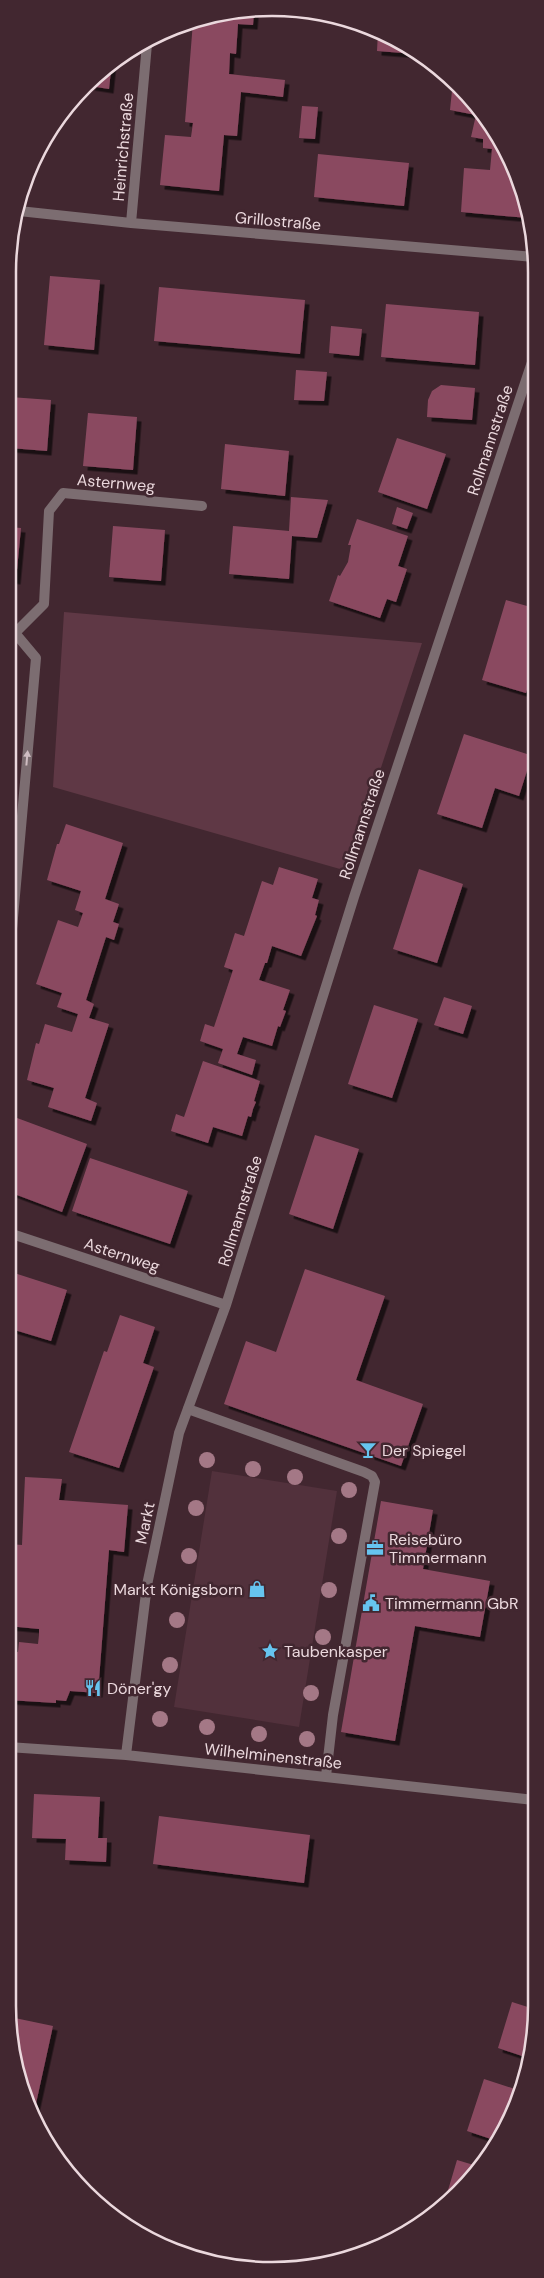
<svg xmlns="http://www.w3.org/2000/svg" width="544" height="2278" viewBox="0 0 544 2278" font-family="'DM Sans',sans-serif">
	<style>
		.built { fill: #52313c }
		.green { fill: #5f3845 }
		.building { fill: #8a4a61; filter: url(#shadow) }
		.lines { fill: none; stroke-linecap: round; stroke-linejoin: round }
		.lane { stroke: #7c6d71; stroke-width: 10 }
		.street { stroke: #7c6d71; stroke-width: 10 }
		.tree { fill: #a47886 }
		.oneway { fill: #cfbdc2 }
		.labels { text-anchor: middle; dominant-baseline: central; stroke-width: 5; stroke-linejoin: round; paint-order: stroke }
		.street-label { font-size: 16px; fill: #ebd8dd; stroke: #422730 }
		.poi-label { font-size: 16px; fill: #ebd8dd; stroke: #422730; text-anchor: start }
		.rim { fill: none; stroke: #ebd8dd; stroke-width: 2.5 }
	</style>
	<defs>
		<filter id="shadow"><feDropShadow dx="4.5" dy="4.5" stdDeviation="0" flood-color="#0009"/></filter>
	</defs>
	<rect width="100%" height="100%" fill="#422730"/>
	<path class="built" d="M212 1471 337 1491 299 1727 174 1707Z"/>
	<path class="green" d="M64 612 422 643 347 871 53 787Z"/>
	<path class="building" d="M254 13 253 25 238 24 236 54 230 53 229 74 285 80 283 97 241 92 237 136 224 135 219 191 160 185 165 135 191 137 193 123 185 122 193 22 204 16Z
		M378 32 389 35 416 54 377 51Z
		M112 61 109 89 90 86 111 62Z
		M453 81 459 85 509 155 528 218 461 212 464 168 490 170 492 149 483 148V139L471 137 476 115 450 110Z
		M302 106 318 107 315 139 299 138Z
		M318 154 409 163 404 206 314 197Z
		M50 276 100 280 94 350 44 345Z
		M159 287 305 300 300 354 154 341Z
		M386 304 479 312 475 365 381 357Z
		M331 326 362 329 359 356 329 353Z
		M296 370 327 372 324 401 294 400Z
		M441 385 475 388 472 420 427 417 428 400 432 391Z
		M10 397 51 400 47 451 10 448Z
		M88 413 137 417 133 470 83 466Z
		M397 438 446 454 427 509 378 492Z
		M225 444 289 451 285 496 221 489Z
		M291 497 328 500 317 538 292 536 289 579 229 574 233 526 289 531Z
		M397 507 413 513 407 529 392 524Z
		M357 519 408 536 398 566 407 569 396 602 387 599 380 618 329 601 338 575 340 576 348 562 351 545H348Z
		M113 526 165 530 161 581 109 577Z
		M9 527 21 528 16 580 9 579Z
		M506 600 534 608V665L526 693 482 680Z
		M464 734 530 755 531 758 519 796 495 788 482 828 437 814Z
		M66 824 123 843 105 899 119 904 113 922 119 924 114 940 106 937 86 1000 94 1004 89 1018 109 1024 85 1098 97 1103 91 1121 48 1107 54 1088 27 1080 36 1043 39 1044 45 1024 72 1032 78 1014 57 1007 62 993 36 984 58 920 78 927 83 913 75 910 81 891 47 880 57 844H59Z
		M279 867 318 879 312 898 319 900 315 915 317 916 301 956 272 946 267 963H265L259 980 290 990 283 1010 286 1011 280 1027 278 1026 272 1046 243 1037 237 1054 256 1060 252 1075 218 1063 223 1049 200 1041 205 1024 214 1027 233 970 224 967 235 933 244 936 262 881 273 885Z
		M419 869 463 884 437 963 393 949Z
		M444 997 472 1006 463 1034 434 1025Z
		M374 1005 418 1019 392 1098 348 1084Z
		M203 1061 260 1081 254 1101 256 1102 253 1109 251 1117 248 1116 242 1136 213 1127 208 1143 171 1131 176 1114 184 1117Z
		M9 1115 87 1144 62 1212 9 1192Z
		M315 1135 359 1149 333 1229 289 1214Z
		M90 1158 188 1191 170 1244 72 1211Z
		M305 1269 385 1296 356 1380 423 1404 401 1466 224 1404 246 1341 276 1352Z
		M8 1271 67 1290 51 1341 8 1328Z
		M120 1315 155 1327 143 1363 154 1367 119 1468 69 1452 104 1351 107 1352Z
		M25 1477 62 1479 59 1500 128 1505 124 1552 109 1550 98 1693 70 1691 66 1701 56 1700V1703L8 1700V1651L18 1652 19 1642 38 1644 39 1635V1629L8 1626V1544L22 1545Z
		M381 1501 433 1510 423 1569 490 1581 480 1637 415 1626 395 1741 341 1732Z
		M34 1794 100 1797 98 1838H107L106 1862 65 1860 66 1839 32 1838Z
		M159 1816 310 1835 304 1883 153 1864Z
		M512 2002 534 2009V2041L528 2058 498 2048Z
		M10 2017 53 2026 35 2108 27 2106Z
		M484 2079 518 2090 501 2138 496 2143 494 2140 467 2131Z
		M457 2160 477 2166 443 2204 449 2187Z"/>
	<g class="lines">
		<path class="lane" d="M15 633 44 604 49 511 63 493 202 506
			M188 1409 364 1472 372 1476 375 1482 333 1715 326 1776"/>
		<path class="street" d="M19 211 131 223 534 257
			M131 223 147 44
			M9 963 36 658 15 633 9 628
			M9 1233 226 1305
			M8 1747 126 1755 534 1800
			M126 1755 147 1585 179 1433 226 1305 354 897 534 356"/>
	</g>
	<g class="tree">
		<circle cx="207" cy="1460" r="8"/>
		<circle cx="253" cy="1469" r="8"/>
		<circle cx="295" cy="1477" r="8"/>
		<circle cx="349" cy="1490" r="8"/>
		<circle cx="196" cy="1508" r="8"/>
		<circle cx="339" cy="1536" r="8"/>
		<circle cx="189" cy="1556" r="8"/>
		<circle cx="329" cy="1590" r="8"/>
		<circle cx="177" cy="1620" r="8"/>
		<circle cx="323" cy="1637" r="8"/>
		<circle cx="170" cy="1665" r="8"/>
		<circle cx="311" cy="1693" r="8"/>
		<circle cx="160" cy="1719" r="8"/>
		<circle cx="207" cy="1727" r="8"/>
		<circle cx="259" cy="1734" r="8"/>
		<circle cx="307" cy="1739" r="8"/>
	</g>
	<defs><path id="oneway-solid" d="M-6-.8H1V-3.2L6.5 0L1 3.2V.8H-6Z" transform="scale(1.25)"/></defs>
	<use class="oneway" href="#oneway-solid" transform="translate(27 758) rotate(-85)"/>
	<defs>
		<g id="bar-bare" transform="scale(1.35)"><path d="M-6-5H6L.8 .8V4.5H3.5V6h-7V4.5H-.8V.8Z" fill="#66c4ef" stroke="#422730" stroke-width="2.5" paint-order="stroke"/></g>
		<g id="office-bare" transform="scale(1.35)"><path d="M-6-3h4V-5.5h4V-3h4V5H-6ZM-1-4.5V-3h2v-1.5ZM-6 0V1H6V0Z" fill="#66c4ef" stroke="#422730" stroke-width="2.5" paint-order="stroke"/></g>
		<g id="shop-bare" transform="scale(1.35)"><path d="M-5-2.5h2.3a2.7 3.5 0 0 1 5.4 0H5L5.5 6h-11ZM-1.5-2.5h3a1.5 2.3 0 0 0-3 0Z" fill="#66c4ef" stroke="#422730" stroke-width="2.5" paint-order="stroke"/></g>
		<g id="civic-bare" transform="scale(1.35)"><path d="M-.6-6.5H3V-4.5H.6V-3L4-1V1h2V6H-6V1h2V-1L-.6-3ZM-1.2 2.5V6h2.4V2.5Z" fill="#66c4ef" stroke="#422730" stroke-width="2.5" paint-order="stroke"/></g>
		<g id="sight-bare" transform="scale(1.35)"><path d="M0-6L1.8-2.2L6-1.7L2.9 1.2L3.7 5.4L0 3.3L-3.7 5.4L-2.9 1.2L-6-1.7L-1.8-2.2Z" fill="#66c4ef" stroke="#422730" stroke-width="2.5" paint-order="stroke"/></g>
		<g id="restaurant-bare" transform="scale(1.35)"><path d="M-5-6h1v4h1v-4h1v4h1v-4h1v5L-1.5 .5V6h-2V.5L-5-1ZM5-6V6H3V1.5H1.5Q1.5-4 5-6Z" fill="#66c4ef" stroke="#422730" stroke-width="2.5" paint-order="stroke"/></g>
	</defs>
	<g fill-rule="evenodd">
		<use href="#bar-bare" x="368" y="1450"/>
		<use href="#office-bare" x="375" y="1548"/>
		<use href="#shop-bare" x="257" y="1589"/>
		<use href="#civic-bare" x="371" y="1603"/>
		<use href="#sight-bare" x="270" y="1651"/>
		<use href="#restaurant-bare" x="93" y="1688"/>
	</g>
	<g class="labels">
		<g class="street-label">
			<text transform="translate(123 147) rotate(-85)">Heinrichstraße</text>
			<text transform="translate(278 221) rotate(5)">Grillostraße</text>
			<text transform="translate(490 440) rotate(-72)">Rollmannstraße</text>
			<text transform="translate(116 483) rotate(5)">Asternweg</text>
			<text transform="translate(362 824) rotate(-72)">Rollmannstraße</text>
			<text transform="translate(240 1211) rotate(-73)">Rollmannstraße</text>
			<text transform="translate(122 1255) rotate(18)">Asternweg</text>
			<text transform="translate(145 1523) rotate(-78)">Markt</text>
			<text transform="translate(273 1756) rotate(6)">Wilhelminenstraße</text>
		</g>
		<g class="poi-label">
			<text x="382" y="1450">Der Spiegel</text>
			<text x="389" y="1539">Reisebüro<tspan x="389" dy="18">Timmermann</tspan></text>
			<text x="243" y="1589" text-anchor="end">Markt Königsborn</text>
			<text x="385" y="1603">Timmermann GbR</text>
			<text x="284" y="1651">Taubenkasper</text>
			<text x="107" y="1688">Döner'gy</text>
		</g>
	</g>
	<path d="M0 0H544V2278H0ZM272 16H272A256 256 0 0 1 528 272V2006A256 256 0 0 1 272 2262H272A256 256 0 0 1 16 2006V272A256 256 0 0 1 272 16Z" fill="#422730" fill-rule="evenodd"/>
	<path class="rim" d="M272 16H272A256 256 0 0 1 528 272V2006A256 256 0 0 1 272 2262H272A256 256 0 0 1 16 2006V272A256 256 0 0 1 272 16Z"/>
</svg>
